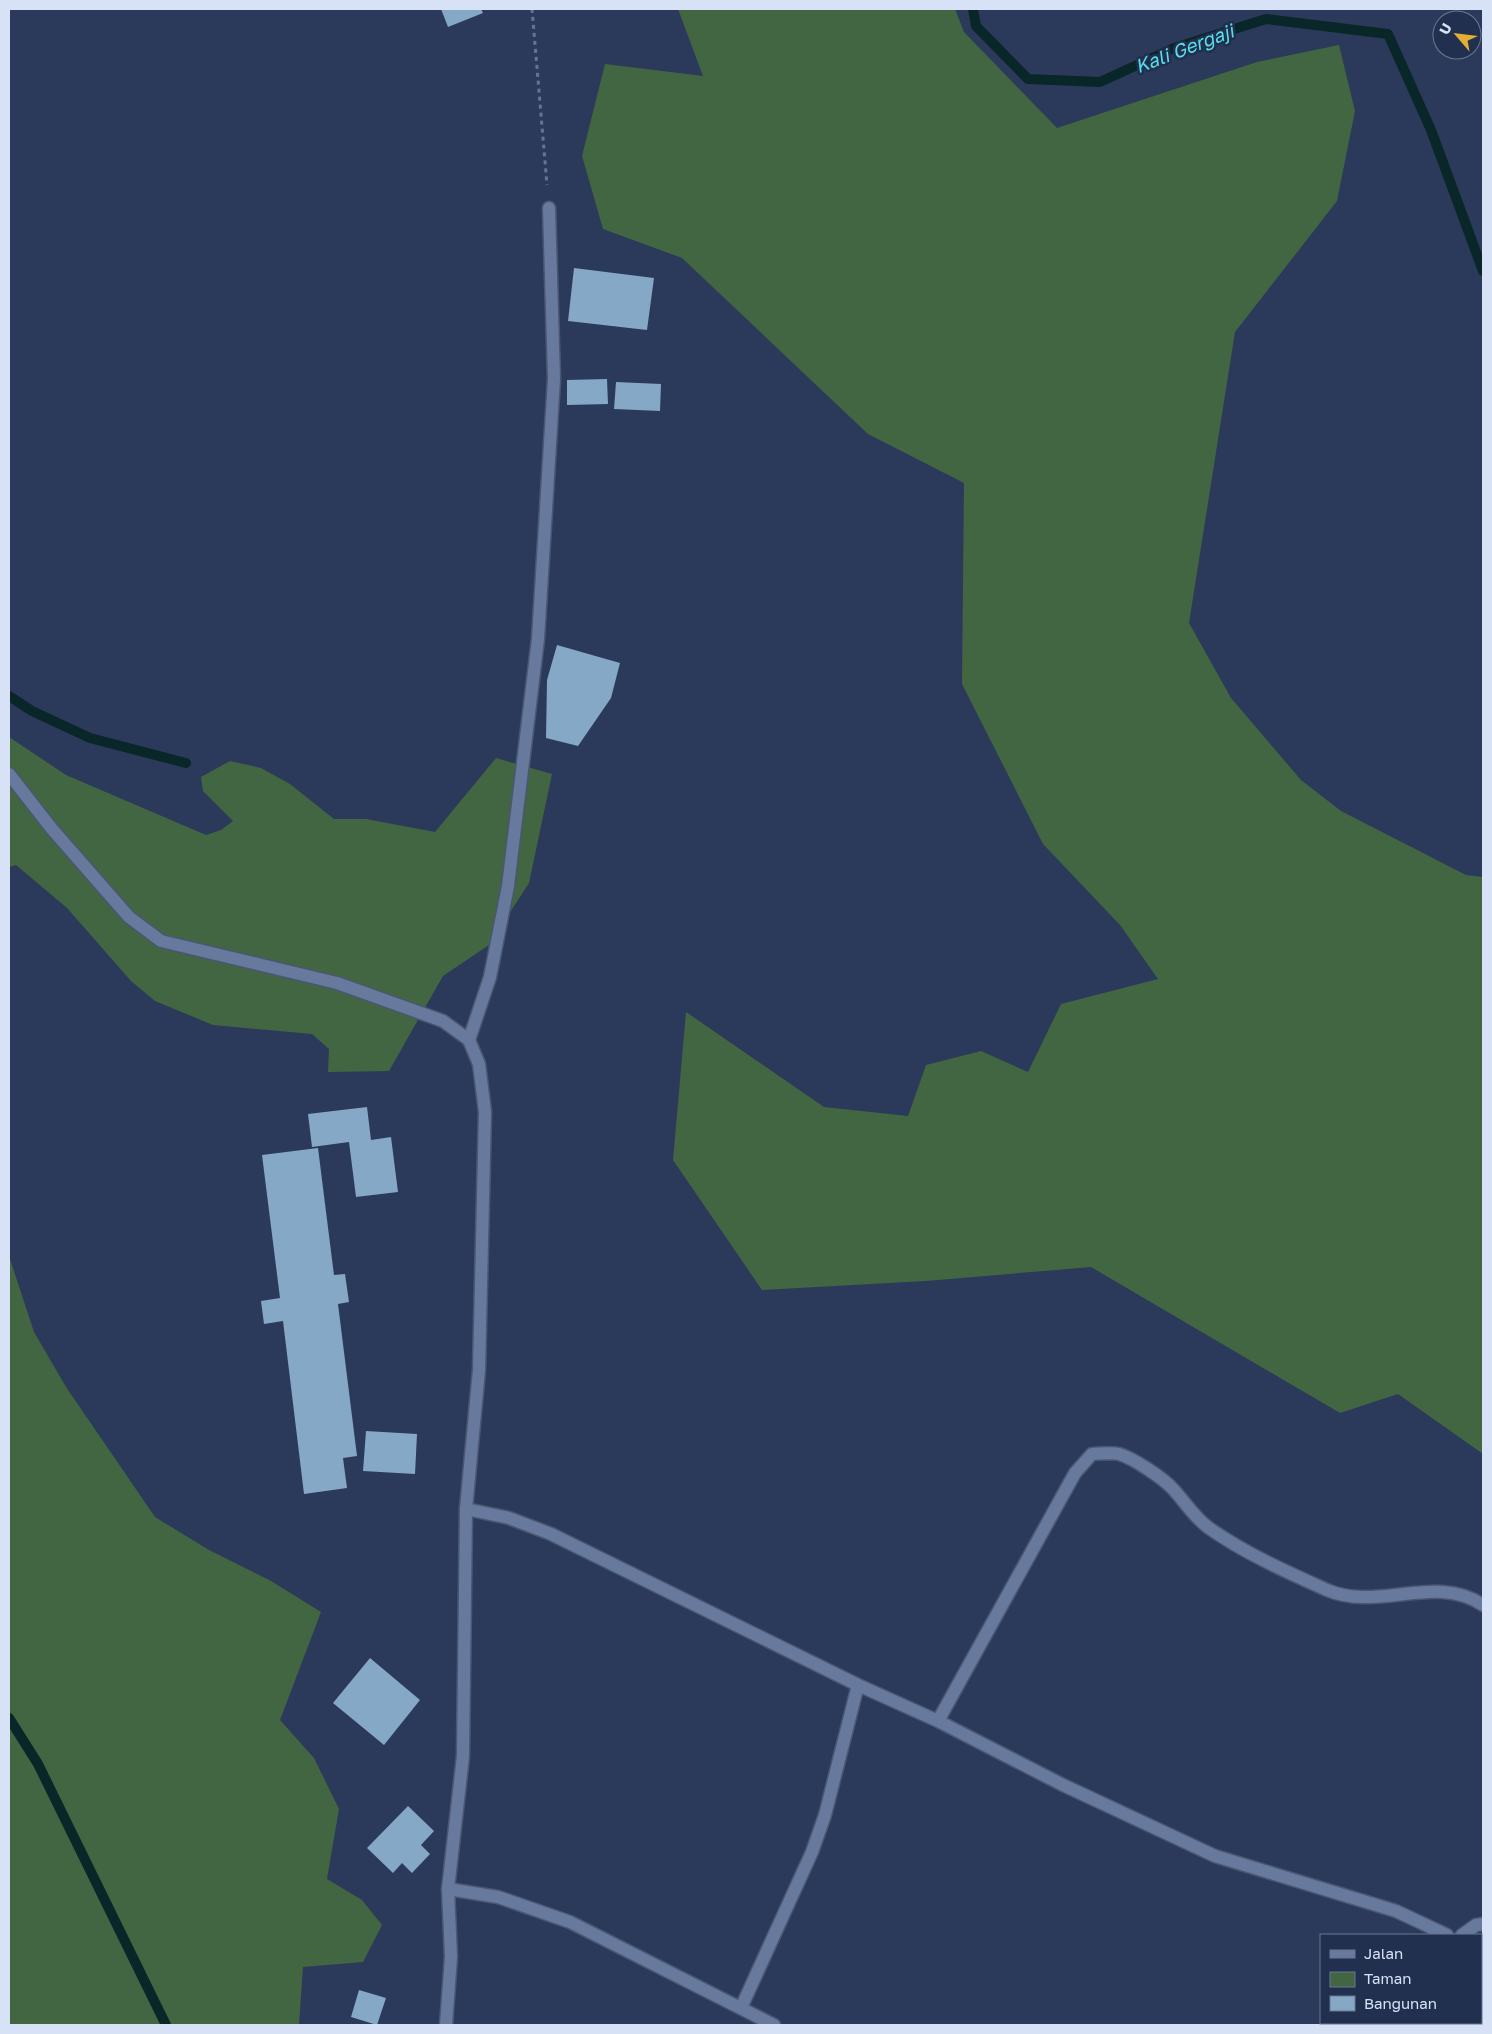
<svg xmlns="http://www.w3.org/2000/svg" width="1492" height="2034" viewBox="0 0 1492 2034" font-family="'Golos Text',sans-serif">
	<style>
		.green { fill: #426542 }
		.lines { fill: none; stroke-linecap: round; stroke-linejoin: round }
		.stream { stroke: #092629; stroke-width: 10 }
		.building { fill: #84a8c6 }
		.minor-casing { stroke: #4a5773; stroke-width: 15 }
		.tertiary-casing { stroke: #4a5773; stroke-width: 15 }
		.path { stroke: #677491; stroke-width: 3; stroke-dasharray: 4 4; stroke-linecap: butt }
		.minor { stroke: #67799d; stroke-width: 12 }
		.tertiary { stroke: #67799d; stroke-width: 12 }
		.labels { text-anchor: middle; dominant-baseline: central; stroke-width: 5; stroke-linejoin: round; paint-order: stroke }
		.water-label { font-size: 19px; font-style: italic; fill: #58dfec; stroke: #21304f }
	</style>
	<rect width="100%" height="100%" fill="#2b3a5a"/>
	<path class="green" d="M678 9H955L964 32 1057 128 1257 62 1339 45 1355 111 1337 201 1235 332 1189 623 1231 698 1301 780 1341 811 1466 875 1483 877V1454L1398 1394 1340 1413 1091 1267 926 1281 762 1290 673 1160 686 1012 824 1107 908 1116 926 1065 981 1051 1028 1072 1061 1004 1158 979 1120 925 1043 844 962 684 964 483 868 434 682 258 603 229 582 156 605 64 703 76Z
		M9 737 66 775 206 835 221 830 233 821 203 791 201 777 230 761 261 768 290 784 334 819H366L435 832 496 758 552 774 529 883 489 945 443 976 389 1071 328 1072 329 1049 312 1034 213 1025 155 1001 131 981 67 908 16 865 9 867Z
		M9 1256 34 1332 66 1387 155 1517 209 1550 271 1581 321 1612 280 1720 314 1758 339 1809 327 1879 362 1900 382 1925 363 1962 303 1967 299 2025H9Z"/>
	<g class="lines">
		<path class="stream" d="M973 9 976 26 1028 79 1100 82 1174 48 1266 19 1388 34 1431 130 1483 271
			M9 696 32 711 90 738 186 763
			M9 1718 38 1764 166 2025"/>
	</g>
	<path class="building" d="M441 9H481L483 13 448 27Z
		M574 268 654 278 647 330 568 321Z
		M607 379 608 404 567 405V380Z
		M616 382 661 384 660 411 614 409Z
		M557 645 620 663 611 698 578 746 546 738 547 680Z
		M367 1107 371 1140 391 1137 398 1192 356 1197 349 1142 312 1147 308 1114Z
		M318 1148 334 1275 345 1274 349 1302 338 1304 357 1456 343 1458 347 1488 304 1494 283 1321 264 1324 261 1301 280 1298 262 1155Z
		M366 1431 417 1434 415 1474 363 1471Z
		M370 1658 420 1700 384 1745 333 1703Z
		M408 1806 434 1831 421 1845 430 1854 412 1873 402 1863 393 1873 367 1848Z
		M359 1990 386 1998 377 2025 351 2017Z"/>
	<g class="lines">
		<g class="minor-casing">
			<path id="minor" d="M469 1040 490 977 508 886 538 639 554 379 549 208
				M466 1509 509 1518 551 1534 858 1685 938 1721 1063 1785 1215 1856 1396 1911 1447 1935
				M938 1721 1075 1473 1092 1454C1100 1454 1111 1452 1119 1454 1133 1458 1163 1478 1173 1489 1185 1502 1195 1518 1209 1528 1246 1554 1287 1572 1327 1590 1378 1612 1435 1573 1483 1605
				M448 1889 498 1897 570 1922 774 2025
				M1462 1935 1476 1925 1483 1924
				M741 2008 812 1852 825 1815 858 1685
				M1437 2025V2023"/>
		</g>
		<g class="tertiary-casing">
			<path id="tertiary" d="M9 774 52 829 129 917 161 941 337 983 443 1021 469 1040 479 1064 485 1112 479 1370 466 1509 463 1756 448 1889 451 1957 446 2025"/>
		</g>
		<path class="path" d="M532 9 547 185"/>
		<use href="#minor" class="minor"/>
		<use href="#tertiary" class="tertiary"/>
	</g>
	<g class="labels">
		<g class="water-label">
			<text transform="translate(1184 48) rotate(-21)">Kali Gergaji</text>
		</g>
	</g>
	<rect width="1492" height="2034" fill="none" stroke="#d8e2f7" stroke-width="20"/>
	<rect x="1320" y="1934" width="162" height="90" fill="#21304f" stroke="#6a7792"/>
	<rect x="1330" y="1950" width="25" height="8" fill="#67799d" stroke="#6a7792"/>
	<text x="1364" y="1959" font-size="15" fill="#d8e2f7">Jalan</text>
	<rect x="1330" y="1972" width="25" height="15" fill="#426542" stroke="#6a7792"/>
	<text x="1364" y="1984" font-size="15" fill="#d8e2f7">Taman</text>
	<rect x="1330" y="1996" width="25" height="15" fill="#84a8c6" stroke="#6a7792"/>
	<text x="1364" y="2009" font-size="15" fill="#d8e2f7">Bangunan</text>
	<g transform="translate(1457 35) rotate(298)"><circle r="24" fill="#21304f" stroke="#6a7792"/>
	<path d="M0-4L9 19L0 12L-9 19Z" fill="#e2ae34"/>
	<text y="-8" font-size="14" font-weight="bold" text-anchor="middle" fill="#d8e2f7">U</text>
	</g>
</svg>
